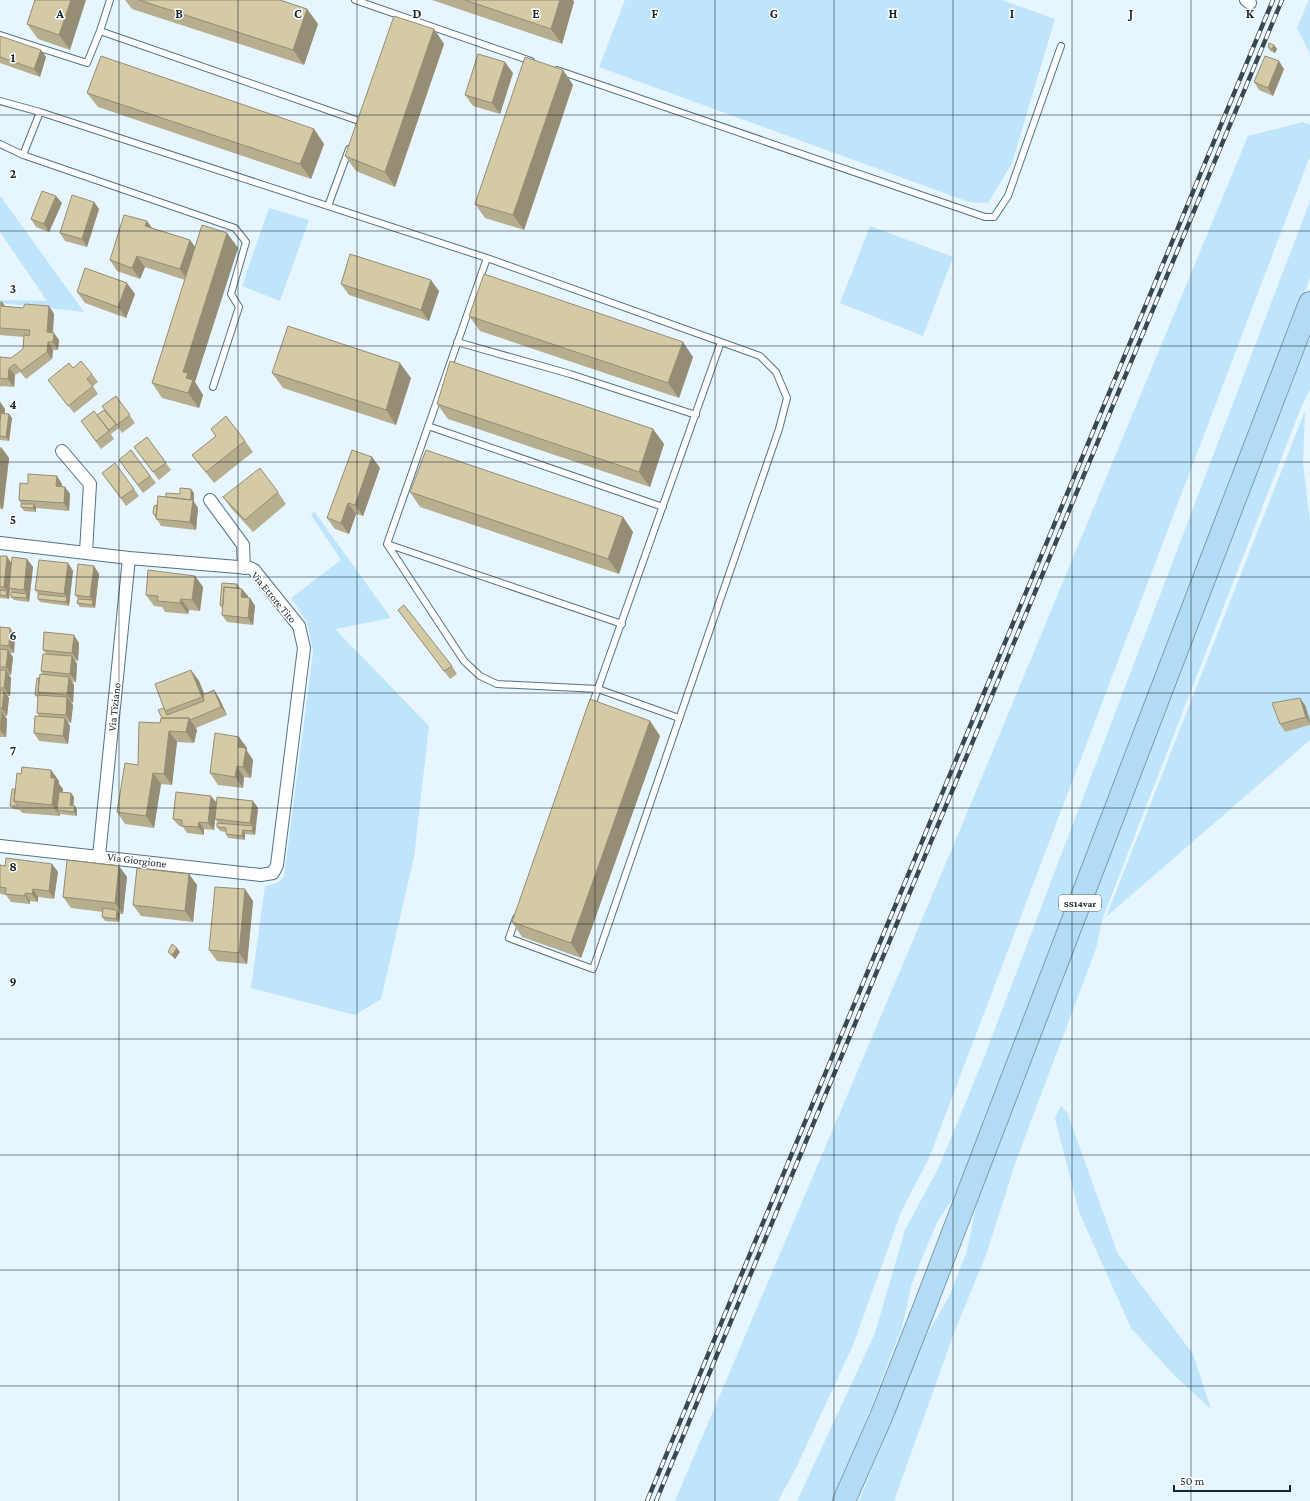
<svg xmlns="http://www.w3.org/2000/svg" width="1310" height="1501" viewBox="0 0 1310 1501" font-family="'Crimson Pro',serif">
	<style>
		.green { fill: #bfe5fd }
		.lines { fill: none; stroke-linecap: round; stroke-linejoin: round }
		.lane-casing { stroke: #517387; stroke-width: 8 }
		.street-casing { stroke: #517387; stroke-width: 14 }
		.highway-casing { stroke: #7c9caf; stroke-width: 24 }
		.lane { stroke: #fff; stroke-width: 6 }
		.street { stroke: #fff; stroke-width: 12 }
		.highway { stroke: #b2dcf5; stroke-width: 22 }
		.rail-casing { stroke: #3a4951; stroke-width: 4.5 }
		.rail { stroke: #fff; stroke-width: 3; stroke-dasharray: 9; stroke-linecap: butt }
		.wall { fill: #b7ae8f }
		.shaded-wall { fill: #958d74 }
		.building { fill: #d5caa6; stroke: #958d74 }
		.grid { fill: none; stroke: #17252d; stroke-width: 1; stroke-opacity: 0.55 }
		.labels { text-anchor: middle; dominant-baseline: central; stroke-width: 3; stroke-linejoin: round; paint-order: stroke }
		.shield { fill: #fff; stroke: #5d666c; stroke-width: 1 }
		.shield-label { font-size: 10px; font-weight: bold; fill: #17252d }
		.street-label { font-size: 11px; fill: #17252d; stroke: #fff }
		.grid-label { font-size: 13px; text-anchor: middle; font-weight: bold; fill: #17252d; stroke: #fff; stroke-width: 3; stroke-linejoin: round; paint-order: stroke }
	</style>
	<rect width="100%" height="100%" fill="#e6f5fe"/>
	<path class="green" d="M625 0H1002L1055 19 1012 163 988 203 969 202 599 67Z
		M1309 0H1310V54L1297 28Z
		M1303 122 1310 125V156L929 1158 902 1210 853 1345 796 1468 778 1501H675L962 825 1248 136Z
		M0 195 1 197 84 312 0 303V300L47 301 0 232Z
		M1310 201V278L956 1194 937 1222 912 1283 902 1327 835 1501H797L875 1333 905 1230 939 1167 985 1055Z
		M269 208 309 220 280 301 242 286Z
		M870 226 953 257 923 336 840 303Z
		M1310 337V390L1302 405 1102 920 1096 949 1017 1158 986 1255 954 1333 894 1501H859L924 1339 949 1297 967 1251 978 1197Z
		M1305 411 1303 464 1310 521V740L1106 917Z
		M314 511 391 618 335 629 429 726 414 857 381 999 355 1015 251 988 265 886 277 883 284 877 313 653 307 622 291 598 341 560 311 515Z
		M1061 1106 1067 1112 1118 1254 1193 1354 1211 1409 1175 1376 1131 1328 1079 1212 1055 1118Z"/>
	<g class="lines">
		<g class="lane-casing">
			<path id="lane" d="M110 0 100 31 359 121
				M355 0 531 61
				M0 35 87 63 100 31
				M557 70 985 217H994L1008 196 1061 46
				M0 101 40 112 487 258 760 356 776 372 787 398 779 429 593 969 509 938 516 918
				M0 144 23 155 235 228 246 242 231 294 239 307 213 387
				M23 155 40 112
				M328 206 349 149
				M487 258 387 544 464 661 480 676 497 684 598 689 679 718
				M457 342 570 374 696 415
				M428 426 663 507
				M387 544 622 624
				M591 708 721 342"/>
		</g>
		<g class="street-casing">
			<path id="street" d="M1246 0 1250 3
				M62 451 90 484 86 552
				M210 500 243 545 244 568
				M0 543 129 558 250 568 254 570 299 626 304 648 277 865 273 873 261 875 0 846
				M99 856 129 558"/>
		</g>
		<g class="highway-casing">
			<path id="highway" d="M844 1501 881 1417 923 1311 1310 303"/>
		</g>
		<use href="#lane" class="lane"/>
		<use href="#street" class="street"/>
		<use href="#highway" class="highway"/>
		<g class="rail-casing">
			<path id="rail" d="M647 1501 1273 0
				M656 1501 1282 0"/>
		</g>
		<use href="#rail" class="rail"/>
	</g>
	<path class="wall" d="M35 0 70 50 38 39 27 24Z
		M125 0H280L307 9 318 24 304 65 132 9Z
		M432 0H573L574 2 562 44Z
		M434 29 444 44 395 187 356 171 345 156Z
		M0 36 41 50 46 57 40 77 0 63Z
		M1274 45 1277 49 1275 53 1270 51 1268 47Z
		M1284 69 1273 96 1259 90 1254 82Z
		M563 70 573 85 524 230 485 218 475 204Z
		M513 73 500 114 473 106 465 95Z
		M87 93 314 129 324 144 311 179 98 107Z
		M94 202 99 209 87 247 65 241 60 233Z
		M62 203 49 232 36 227 31 219Z
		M152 228 190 240 195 247 227 233 238 248 195 382 203 395 199 408 162 398 152 383 185 280 145 267 140 279 117 271 110 260Z
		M341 284 439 291 429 321 349 295Z
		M77 292 135 294 126 318 85 303Z
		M0 302H2L5 306 23 308 49 306 54 314 53 333 59 340 58 350H53L52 359 26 379 20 372 15 375 14 387 1 386 0 387V357L11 358 23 349 24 337 0 335Z
		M469 316 693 357 679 398 480 331Z
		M73 368 92 374 98 382 93 386 98 394 74 413 48 380Z
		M272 373 411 378 396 425 283 388Z
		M116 396 135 423 122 433 119 428 111 434 114 439 101 449 81 421 97 415 104 410Z
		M0 402 5 409V414H9L12 418 9 441 0 440Z
		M437 404 653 429 664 444 650 487 448 419Z
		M211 429 245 441 253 452 214 483 192 455 216 436Z
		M147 437 171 470 159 480 134 447Z
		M0 447H1L9 458 3 509H0Z
		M131 450 156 483 143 493 124 467Z
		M372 457 380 468 363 516 356 514 349 534 335 529 327 518Z
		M107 480 134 489 139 496 126 506Z
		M28 484H62V486L70 494 69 511 36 508V512L24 511 21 507V504L19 500Z
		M278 492 286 504 253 532 231 508 223 497Z
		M410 492 623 517 633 532 619 574 420 507Z
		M194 493V502L198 508 196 530 161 526 153 513 157 505 166 497 180 494Z
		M0 556 11 563 27 559 33 567 29 602 14 600 11 597V592L10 589 9 599 0 598Z
		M68 563 73 571 69 606 40 602 38 599V594L35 590Z
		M94 566 99 574 95 608 80 607 77 603 78 599 75 595Z
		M195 576 203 587 200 611 189 610 188 614 165 612 162 607 154 606 146 595Z
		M240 588V589L248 596V598H250L255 606 253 625 227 622 222 615V608L220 605Z
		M398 610 452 666 457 674 450 679Z
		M0 627 15 635 14 653H10L13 657 11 675H9L11 678 10 696H7L9 698 7 716H5L7 719 6 737H0Z
		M79 643 78 661 75 660 77 664 76 682H72L74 685 73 703 71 702 73 705 71 723 68 722 70 726 68 744 39 741 34 733 39 716 37 713 38 698 35 695 39 678 43 675 41 671 46 654 43 650Z
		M191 670 199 681 204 695 214 690 219 698 227 715 196 728 197 730 194 743 177 742 172 785 161 784 154 828 125 824 117 812 138 765 162 718 164 708Z
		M1305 705 1310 721V725L1285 732 1280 724Z
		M650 721 660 736 581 958 522 937 512 922Z
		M239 737 247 748V751L253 760 251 778 244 777 243 788 218 785 210 773Z
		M51 770 59 781V784L63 789 62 792 74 797 73 806H75L77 810V816L60 814V816L22 813 20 810 13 809 10 806 15 789 21 774Z
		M253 801 258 808 255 835 245 834V840L228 838 226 834V832L220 831 217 827 218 823 215 819 214 830 204 829V835L187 833 183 827 179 826 173 819 217 803Z
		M52 864 58 872 54 899 38 897V902L30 901V904L11 902 6 895 1 894 0 893V865L5 866Z
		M119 866 127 877 123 914H120L119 922 105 921 102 917 103 912 71 908 63 897Z
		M189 874 197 885 193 922 141 916 133 905Z
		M253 901 247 964 217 961 209 950Z
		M168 952H180L175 959Z"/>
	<path class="shaded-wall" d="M71 0H86L70 50 59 35Z
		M560 0H573L574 2 562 44 551 29Z
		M307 9 318 24 304 65 293 50Z
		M434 29 444 44 395 187 385 172Z
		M1274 45 1277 49 1275 53 1272 49Z
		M41 50 46 57 40 77 34 69Z
		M1279 61 1284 69 1273 96 1268 88Z
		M505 62 513 73 500 114 492 103Z
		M563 70 573 85 524 230 513 215Z
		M314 129 324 144 311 179 300 164Z
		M56 196 62 203 49 232 44 224Z
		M94 202 99 209 87 247 82 239Z
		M147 221 155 232 145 226Z
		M227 233 238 248 195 382 203 395 199 408 188 393 186 378 183 372Z
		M190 240 198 251 188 281 180 269Z
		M137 256 145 267 140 279 132 268Z
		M431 280 439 291 429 321 421 310Z
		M127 283 135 294 126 318 118 307Z
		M2 302 7 310 1 306Z
		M49 306 54 314 52 340 47 332Z
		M54 333 59 340 58 350 53 342Z
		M48 342 53 350 52 359 47 352Z
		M683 342 693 357 679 398 668 383Z
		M400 363 411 378 396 425 386 410Z
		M9 368 15 375 14 387 8 379Z
		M0 402 5 409 1 436H0Z
		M9 414 12 418 9 441 6 437Z
		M653 429 664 444 650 487 639 472Z
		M1 447 9 458 3 509 0 505V454Z
		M372 457 380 468 363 516 355 505Z
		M57 476 62 484V494L56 486Z
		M65 487 70 494 69 511 64 503Z
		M191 489 194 493V502L198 508 196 530 190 522Z
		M348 503 356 514 349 534 341 523Z
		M34 504 36 508V512L33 508Z
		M623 517 633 532 619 574 608 559Z
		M7 556 12 564 9 588 10 589 9 599 6 596 7 591 4 587Z
		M27 559 33 567 29 602 26 598 27 594 24 590Z
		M68 563 73 571 69 606 66 602 67 597 64 594Z
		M94 566 99 574 95 608 92 605 93 601 90 597Z
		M195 576 203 587 200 611 192 600Z
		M237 584 240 588 239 596 236 592Z
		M242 589 248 596 247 605 241 597Z
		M250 598 255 606 253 625 248 618Z
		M181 599 189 610 188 614 180 603Z
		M10 628 15 635 14 653 9 646Z
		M74 635 79 643 78 661 72 653Z
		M8 650 13 657 11 675 6 667Z
		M72 656 77 664 76 682 70 674Z
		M6 670 11 678 10 696 4 688Z
		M191 670 199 681 210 708 202 697Z
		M69 677 74 685 73 703 67 695Z
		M214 690 219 698 227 715 221 707Z
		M4 691 9 698 7 716 2 709Z
		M67 697 73 705 71 723 66 715Z
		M1300 698 1305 705 1310 721V723L1306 717Z
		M2 712 7 719 6 737 0 730Z
		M65 718 70 726 68 744 63 736Z
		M189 718 197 730 194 743 186 732Z
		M650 721 660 736 581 958 571 943Z
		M169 731 177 742 172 785 164 774Z
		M239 737 247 748V751L253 760 251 778 243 767 238 747Z
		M237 766 244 777 243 788 235 777Z
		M51 770 59 781V784L63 789 60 811 57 810 60 814V816L52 805 51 778Z
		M153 773 161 784 154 828 146 816Z
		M71 793 74 797 73 809 70 805Z
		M211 796 217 803 214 830 208 823Z
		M253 801 258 808 255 835 252 831 253 826 250 823Z
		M75 806 77 810V816L74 812Z
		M199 822 204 829V835L198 827Z
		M243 830 245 834V840L242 836Z
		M52 864 58 872 54 899 49 891Z
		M119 866 127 877 123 914 115 903Z
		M189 874 197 885 193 922 185 911Z
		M33 889 38 897V902L32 894Z
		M245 889 253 901 247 964 239 953Z
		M25 893 30 901V904L25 896Z
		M117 910 120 914 119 922 116 919Z
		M177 948 180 952 175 959 172 955Z"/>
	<path class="building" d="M35 0H71L59 35 27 24Z
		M139 0H280L307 9 293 50Z
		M465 0H560L551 29Z
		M394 16 434 29 385 172 345 156Z
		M0 36 41 50 34 69 0 57Z
		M1269 43 1274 45 1272 49 1268 47Z
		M478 54 505 62 492 103 465 95Z
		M101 56 314 129 300 164 87 93Z
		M1265 56 1279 61 1268 88 1254 82Z
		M525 57 563 70 513 215 475 204Z
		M42 191 56 196 44 224 31 219Z
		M72 195 94 202 82 239 60 233Z
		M124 215 147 221 145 226 190 240 180 269 137 256 132 268 110 260Z
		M202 225 227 233 183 372 188 373 186 378 193 380 188 393 152 383Z
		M350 254 431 280 421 310 341 284Z
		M85 268 127 283 118 307 77 292Z
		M484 274 683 342 668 383 469 316Z
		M0 302H2L1 306 23 308 25 304 49 306 47 332 54 333 53 342H48L47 352 21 371 15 364 9 368 8 379 0 378V357L11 358 23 349 24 335 29 336 30 330 0 328Z
		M288 326 400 363 386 410 272 373Z
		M81 361 92 374 87 379 93 386 68 406 48 380 69 363 73 368Z
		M450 361 653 429 639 472 437 404Z
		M116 396 130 415 117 425 102 406Z
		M104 410 116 424 109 430 97 415Z
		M94 411 109 431 96 441 81 421Z
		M1 413 9 414 6 437 0 436V423Z
		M226 416 245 441 206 472 192 455 216 436 211 429Z
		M147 437 166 463 153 472 134 447Z
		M131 450 150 476 138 485 119 460Z
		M352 450 372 457 355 505 348 503 341 523 327 518Z
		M426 450 623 517 608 559 410 492Z
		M115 463 134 489 121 498 102 473Z
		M260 468 278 492 245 520 223 497Z
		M28 474 57 476 56 486 65 487 64 503 19 500 20 483 28 484Z
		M180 488 191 489V500L166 497V493L180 494Z
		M158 496 193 500 190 522 156 519Z
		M21 504H34L33 508 21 507Z
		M157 505 156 517 155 516 153 513 154 506Z
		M0 556H7L4 587H0Z
		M12 557 27 559 24 590 9 588Z
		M39 560 68 563 64 594 35 590Z
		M78 564 94 566 90 597 75 595Z
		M148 570 195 576 192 600 181 599 180 603 157 601 158 596 146 595Z
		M222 583 237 584V588L224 587 223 605H220Z
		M224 587 242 589 241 597 250 598 248 618 222 615Z
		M0 590 7 591 6 596 0 595Z
		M11 592 27 594 26 598 11 597Z
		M38 594 67 597 66 602 38 599Z
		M78 599 93 600 92 605 77 603Z
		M404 605 452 666 444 671 398 610Z
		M0 627 10 628 9 646 0 645Z
		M44 632 74 635 72 653 43 650Z
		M0 649 8 650 6 667H0Z
		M43 654 72 656 70 674 41 671Z
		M0 670H6L4 688H0Z
		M191 670 202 697 165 711 155 684Z
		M40 674 69 677 67 695 38 692Z
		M37 678H39L38 692 40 695H35Z
		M0 690 4 691 2 709 0 708Z
		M214 690 221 707 190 720 189 718H162L158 710 164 708 167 715 204 701 203 695Z
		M38 695 67 697 66 715 37 713Z
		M1300 698 1306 717 1280 724 1272 703Z
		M590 699 650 721 571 943 512 922Z
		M0 712H2L0 730Z
		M35 716 65 718 63 736 34 733Z
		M161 718H189L186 732 169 731 164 774 153 773 146 816 117 812 125 763 138 765 139 722 160 723Z
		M215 733 239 737 238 747 246 748 243 767 237 766 235 777 210 773Z
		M22 767 51 770V778H55L52 805 14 801 17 773 21 774Z
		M12 789H15L14 801 18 806H10Z
		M59 792 71 793 70 805 75 806 74 812 57 810Z
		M176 792 211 796 208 823 199 822 198 827 182 826V820L173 819Z
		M217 797 253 801 250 823 215 819Z
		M217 823 253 826 252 831 243 830 242 836 226 834V828L217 827Z
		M6 858 52 864 49 891 33 889 32 894 25 893V896L5 894 6 888 0 887V865L5 866Z
		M67 860 119 866 115 903 63 897Z
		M137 868 189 874 185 911 133 905Z
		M215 887 245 889 239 953 209 950Z
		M103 908 117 910 116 919 102 917Z
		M172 944 177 948 172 955 168 952Z"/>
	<path class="grid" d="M119 0V1501M238 0V1501M357 0V1501M476 0V1501M595 0V1501M715 0V1501M834 0V1501M953 0V1501M1072 0V1501M1191 0V1501M0 115H1310M0 231H1310M0 346H1310M0 462H1310M0 577H1310M0 693H1310M0 808H1310M0 924H1310M0 1039H1310M0 1155H1310M0 1270H1310M0 1386H1310"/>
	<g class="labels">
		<rect class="shield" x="1059" y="895" width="42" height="16" rx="3"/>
		<g class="shield-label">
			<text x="1080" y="903">SS14var</text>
		</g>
		<g class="street-label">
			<text transform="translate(274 597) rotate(50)">Via Ettore Tito</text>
			<text transform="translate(114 707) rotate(-84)">Via Tiziano</text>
			<text transform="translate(137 860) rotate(7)">Via Giorgione</text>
		</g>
	</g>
	<g class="grid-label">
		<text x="60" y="18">A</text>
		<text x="179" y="18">B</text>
		<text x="298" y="18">C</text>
		<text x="417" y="18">D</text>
		<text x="536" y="18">E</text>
		<text x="655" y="18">F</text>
		<text x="774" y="18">G</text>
		<text x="893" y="18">H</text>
		<text x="1012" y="18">I</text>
		<text x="1131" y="18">J</text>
		<text x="1250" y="18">K</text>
		<text x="13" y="62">1</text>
		<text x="13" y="178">2</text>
		<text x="13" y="293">3</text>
		<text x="13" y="409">4</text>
		<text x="13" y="524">5</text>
		<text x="13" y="640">6</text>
		<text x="13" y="755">7</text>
		<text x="13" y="871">8</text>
		<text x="13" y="986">9</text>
	</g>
	<path d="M1174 1485v6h116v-6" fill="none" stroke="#17252d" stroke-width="2"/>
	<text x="1180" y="1485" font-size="12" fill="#17252d" stroke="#ffffff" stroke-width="3" paint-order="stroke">50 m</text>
</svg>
